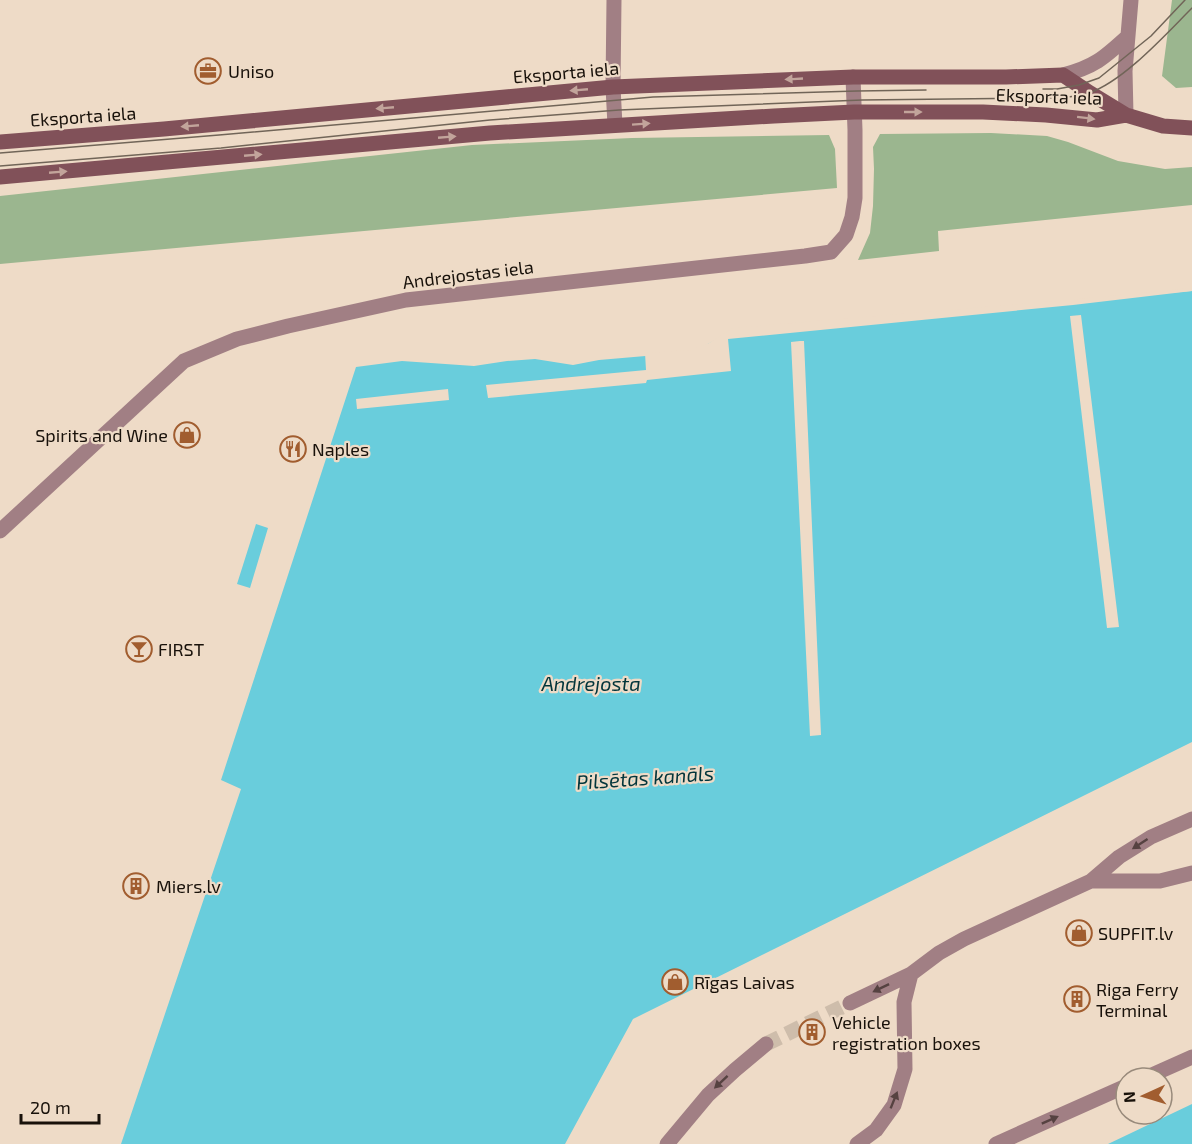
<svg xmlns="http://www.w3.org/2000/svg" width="1192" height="1144" viewBox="0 0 1192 1144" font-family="'Exo 2',sans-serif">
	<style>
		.green { fill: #9bb68f }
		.water { fill: #69cddc }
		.pier { fill: #eedbc7 }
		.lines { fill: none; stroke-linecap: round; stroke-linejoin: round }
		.tertiary-tunnel { stroke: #cebdab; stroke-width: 15; stroke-dasharray: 15 8; stroke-linecap: butt }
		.minor { stroke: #a17f84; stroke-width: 15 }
		.tertiary { stroke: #a17f84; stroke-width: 15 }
		.secondary { stroke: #815159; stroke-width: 15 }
		.tram { stroke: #716558; stroke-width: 1.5 }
		.oneway { fill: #c2a49b }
		.oneway2 { fill: #564241 }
		.labels { text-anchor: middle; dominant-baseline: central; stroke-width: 4.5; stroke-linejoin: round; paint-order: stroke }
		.poi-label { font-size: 18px; fill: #18110a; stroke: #eedbc7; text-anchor: start }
		.street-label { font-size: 18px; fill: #18110a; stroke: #eedbc7 }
		.water-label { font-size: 20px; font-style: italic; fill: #02353b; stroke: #eedbc7 }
	</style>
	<rect width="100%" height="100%" fill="#eedbc7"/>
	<path class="green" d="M1172 0H1192V87L1176 88 1162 76Z
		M991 133 1047 136 1068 142 1118 161 1165 169 1192 167V205L938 231 939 251 858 260 870 233 873 206 874 169 873 147 880 134Z
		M829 135 835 149 837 188 0 264V196L472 145 632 138Z"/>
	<path class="water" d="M1192 291V742L633 1019 565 1144H121L241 789 221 780 356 367 402 361 474 366 507 361 535 359 573 365 599 360 692 352 733 331Z
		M256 524 268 528 250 588 237 584Z
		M1192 1104V1144H1108Z"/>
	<path class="pier" d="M1192 288V291L1073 305 728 339 731 371 647 380 646 383 488 398 486 385 646 370 645 353 691 350 709 343 733 328 1068 300Z
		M1081 315 1119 627 1107 628 1070 316Z
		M800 341H804L821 735 810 736 791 342Z
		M448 389 449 400 357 409 356 399Z"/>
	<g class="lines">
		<path class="tertiary-tunnel" d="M766 1044 850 1003"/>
		<path class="minor" d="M614 0 613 87 615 125
			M1063 75C1094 67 1104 58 1127 37
			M1126 115 1125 71 1131 0
			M0 531 184 361 237 339 288 326 406 300 805 256 831 252 846 235 852 217 855 198V130L853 77"/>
		<path class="tertiary" d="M1091 881H1160L1192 873
			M850 1003 911 974 939 953 964 939 1091 881 1119 857 1151 837 1192 819
			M1145 1078 1192 1057
			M667 1144 708 1095 735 1070 766 1044
			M857 1144 876 1130 894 1105 905 1069 904 1002 911 974
			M996 1144 1126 1086"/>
		<path class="secondary" d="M0 142 164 129 613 87 853 77H1006L1063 75 1090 93 1126 115 1163 126 1192 128
			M0 177 490 133 774 116 854 112H983L1046 115 1097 120 1126 115"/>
		<path class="tram" d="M1043 89H1057L1079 85 1099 78 1151 36 1185 0
			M0 153 219 135 653 97 857 91 926 90
			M0 166 221 148 490 120 619 110 862 100 1047 98C1061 97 1076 98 1089 93 1124 81 1166 34 1192 8"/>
	</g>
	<defs><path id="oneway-solid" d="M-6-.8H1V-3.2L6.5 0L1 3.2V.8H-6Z" transform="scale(1.5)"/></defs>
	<g class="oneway">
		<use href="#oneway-solid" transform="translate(794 79) rotate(177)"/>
		<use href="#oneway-solid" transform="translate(579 90) rotate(175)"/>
		<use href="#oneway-solid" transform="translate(385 108) rotate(175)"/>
		<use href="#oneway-solid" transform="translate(913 112)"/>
		<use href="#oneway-solid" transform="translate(1086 118) rotate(7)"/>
		<use href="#oneway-solid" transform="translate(641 124) rotate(-4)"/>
		<use href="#oneway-solid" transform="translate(190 126) rotate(175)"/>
		<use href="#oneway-solid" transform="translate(447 137) rotate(-5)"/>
		<use href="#oneway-solid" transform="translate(253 155) rotate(-5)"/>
		<use href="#oneway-solid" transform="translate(58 172) rotate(-5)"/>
	</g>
	<g class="oneway2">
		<use href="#oneway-solid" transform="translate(1140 844) rotate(147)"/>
		<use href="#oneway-solid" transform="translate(881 988) rotate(154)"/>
		<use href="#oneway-solid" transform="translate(721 1082) rotate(137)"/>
		<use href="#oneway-solid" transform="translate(894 1100) rotate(-68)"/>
		<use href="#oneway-solid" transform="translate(1050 1120) rotate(-24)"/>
	</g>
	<defs>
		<g id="office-ring" transform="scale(1.35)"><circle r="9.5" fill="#eedbc7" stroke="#a15d2f" stroke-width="1.5"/><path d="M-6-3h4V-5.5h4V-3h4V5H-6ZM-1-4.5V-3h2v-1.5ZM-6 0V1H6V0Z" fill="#a15d2f"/></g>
		<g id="shop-ring" transform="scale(1.35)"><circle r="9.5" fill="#eedbc7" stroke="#a15d2f" stroke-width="1.5"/><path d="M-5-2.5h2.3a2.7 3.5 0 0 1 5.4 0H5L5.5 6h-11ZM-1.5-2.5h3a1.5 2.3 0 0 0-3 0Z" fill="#a15d2f"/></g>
		<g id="restaurant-ring" transform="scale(1.35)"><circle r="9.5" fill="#eedbc7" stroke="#a15d2f" stroke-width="1.5"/><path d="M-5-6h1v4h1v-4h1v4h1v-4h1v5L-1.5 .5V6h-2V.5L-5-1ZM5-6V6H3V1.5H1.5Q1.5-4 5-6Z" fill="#a15d2f"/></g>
		<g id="bar-ring" transform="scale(1.35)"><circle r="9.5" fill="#eedbc7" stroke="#a15d2f" stroke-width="1.5"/><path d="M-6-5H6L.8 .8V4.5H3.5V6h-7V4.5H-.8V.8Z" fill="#a15d2f"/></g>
		<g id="building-ring" transform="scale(1.35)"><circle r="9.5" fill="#eedbc7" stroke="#a15d2f" stroke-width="1.5"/><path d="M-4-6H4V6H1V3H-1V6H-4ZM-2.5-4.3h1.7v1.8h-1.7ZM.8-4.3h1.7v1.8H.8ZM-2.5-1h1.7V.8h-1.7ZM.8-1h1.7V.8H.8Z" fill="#a15d2f"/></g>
	</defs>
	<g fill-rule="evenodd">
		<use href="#office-ring" x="208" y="71"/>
		<use href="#shop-ring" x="187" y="435"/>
		<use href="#restaurant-ring" x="293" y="449"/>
		<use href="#bar-ring" x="139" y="649"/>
		<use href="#building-ring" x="136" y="886"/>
		<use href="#shop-ring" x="1079" y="933"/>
		<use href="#shop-ring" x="675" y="982"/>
		<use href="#building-ring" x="1077" y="999"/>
		<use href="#building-ring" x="812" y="1032"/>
	</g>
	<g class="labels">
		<g class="poi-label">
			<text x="228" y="71">Uniso</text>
			<text x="168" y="435" text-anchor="end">Spirits and Wine</text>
			<text x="312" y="449">Naples</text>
			<text x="158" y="649">FIRST</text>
			<text x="156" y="886">Miers.lv</text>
			<text x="1098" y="933">SUPFIT.lv</text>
			<text x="694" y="982">Rīgas Laivas</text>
			<text x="1096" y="989">Riga Ferry<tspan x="1096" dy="21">Terminal</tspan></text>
			<text x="832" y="1022">Vehicle<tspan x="832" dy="21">registration boxes</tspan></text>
		</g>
		<g class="street-label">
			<text transform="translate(566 72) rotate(-5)">Eksporta iela</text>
			<text transform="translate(1049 96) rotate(2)">Eksporta iela</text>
			<text transform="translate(83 116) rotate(-4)">Eksporta iela</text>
			<text transform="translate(468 274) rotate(-7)">Andrejostas iela</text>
		</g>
		<g class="water-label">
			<text x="591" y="683">Andrejosta</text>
			<text transform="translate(645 777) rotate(-4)">Pilsētas kanāls</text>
		</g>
	</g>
	<g transform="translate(1144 1096) rotate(266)"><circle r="28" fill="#eedbc7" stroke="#988a7b" stroke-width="1.5"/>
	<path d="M0-4.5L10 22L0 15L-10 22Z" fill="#a15d2f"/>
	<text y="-9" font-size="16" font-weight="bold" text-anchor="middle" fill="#18110a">N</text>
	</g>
	<path d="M21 1114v9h78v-9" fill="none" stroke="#18110a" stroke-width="3"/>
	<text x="30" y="1114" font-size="18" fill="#18110a" stroke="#eedbc7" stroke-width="4.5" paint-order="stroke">20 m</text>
</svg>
